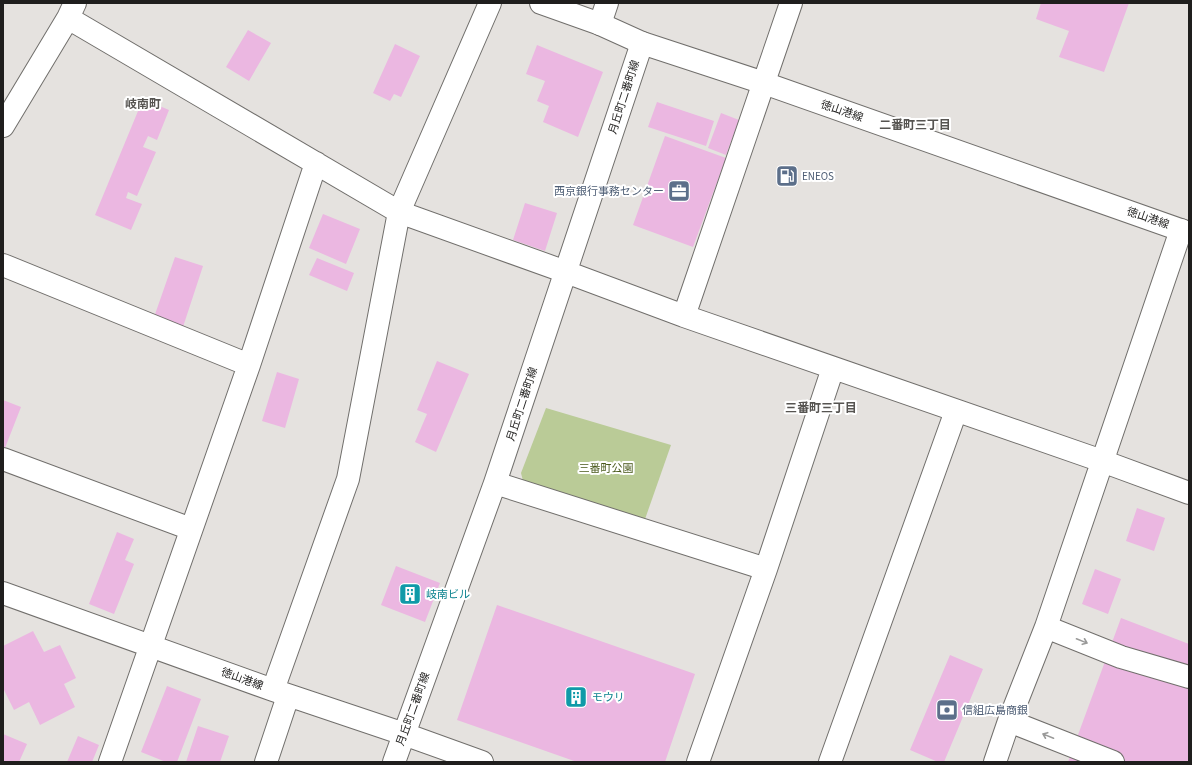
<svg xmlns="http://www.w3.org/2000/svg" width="1192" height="765" viewBox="0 0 1192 765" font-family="'Source Sans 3','Noto Sans JP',sans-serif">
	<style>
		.green { fill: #bacb97 }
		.building { fill: #ebb7e1 }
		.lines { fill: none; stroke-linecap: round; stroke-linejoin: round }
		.minor-casing { stroke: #716f6c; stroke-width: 24 }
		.major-casing { stroke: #716f6c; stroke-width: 24 }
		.minor { stroke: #fff; stroke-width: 22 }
		.major { stroke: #fff; stroke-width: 22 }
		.oneway { stroke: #9a9a99 }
		.labels { text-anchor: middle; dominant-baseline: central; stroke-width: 4; stroke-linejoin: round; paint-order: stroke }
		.street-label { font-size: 11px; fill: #1f1e1d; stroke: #fff }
		.service-label { font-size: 11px; fill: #4e5e75; stroke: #fff; text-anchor: start }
		.park-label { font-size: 11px; fill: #49591b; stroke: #fff }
		.culture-label { font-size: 11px; fill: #0d838f; stroke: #fff; text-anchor: start }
		.neighbourhood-label { font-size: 12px; font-weight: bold; fill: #565451; stroke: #fff }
	</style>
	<rect width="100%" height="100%" fill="#e5e2df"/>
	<path class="green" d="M546 408 671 445 644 522 523 481 521 473Z"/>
	<path class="building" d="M1041 3H1129L1104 72 1059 57 1069 31 1036 19Z
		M248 30 271 43 249 81 226 67Z
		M395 44 420 56 401 97 394 94 390 101 373 93Z
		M537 45 603 72 578 137 543 122 549 106 537 101 545 81 526 74Z
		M143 99 169 110 157 140 148 136 143 147 156 152 137 196 128 192 126 198 142 204 131 230 95 215Z
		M657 102 714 121 706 146 648 127Z
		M721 113 739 120 726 155 708 148Z
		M665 136 726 158 693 247 633 225Z
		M525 203 557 213 545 251 513 240Z
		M323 214 360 229 346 264 309 248Z
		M175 257 203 266 181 333 152 323Z
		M317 258 354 273 347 291 309 275Z
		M437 361 469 374 436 452 415 442 427 414 417 410Z
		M277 372 299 379 285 428 262 421Z
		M3 400 21 407 5 448 3 447Z
		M1137 508 1165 518 1154 551 1126 541Z
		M117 532 134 539 125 560 134 564 114 614 89 604Z
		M396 566 440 583 425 622 381 605Z
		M1095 569 1121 579 1108 614 1082 604Z
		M497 605 695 674 665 762H577L457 720Z
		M1121 618 1189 644V762H1068Z
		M33 631 44 652 60 645 76 678 64 684 75 707 40 725 29 702 14 710 3 688V671L4 670 3 667V646Z
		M950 655 983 669 944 762H938L910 750Z
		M167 686 201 699 177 762H166L141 752Z
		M198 726 229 736 220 762H186Z
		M3 734 27 744 19 762H3Z
		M78 736 99 745 92 762H67Z"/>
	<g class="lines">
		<g class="minor-casing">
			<path id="minor" d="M68 18 399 212 566 272 684 316 1102 461 1189 493
				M600 24 607 3
				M3 126 68 18 75 3
				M3 265 249 365
				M684 316 791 3
				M3 459 191 529
				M495 483 766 569
				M3 593 273 690 404 734 482 762
				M1046 627 1121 657 1189 677
				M273 690 348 479 399 212 490 3
				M1009 721 1113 762
				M110 762 249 365 316 163
				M266 762 288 696
				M394 762 495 483 642 43
				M698 762 766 569 833 368
				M830 762 956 411
				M995 762 1009 721 1046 627 1181 230"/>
		</g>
		<g class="major-casing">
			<path id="major" d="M541 3 600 24 642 43 764 83 1189 233"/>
		</g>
		<use href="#minor" class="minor"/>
		<use href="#major" class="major"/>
	</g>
	<defs><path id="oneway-shaft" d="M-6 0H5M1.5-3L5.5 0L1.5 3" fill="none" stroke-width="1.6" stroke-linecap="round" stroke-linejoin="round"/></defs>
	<g class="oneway">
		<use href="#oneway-shaft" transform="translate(1082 641) rotate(22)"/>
		<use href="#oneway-shaft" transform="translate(1048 736) rotate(-158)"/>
	</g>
	<defs>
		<g id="fuel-square" transform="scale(1.15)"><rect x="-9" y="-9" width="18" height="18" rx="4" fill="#5c6f8a" stroke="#fff"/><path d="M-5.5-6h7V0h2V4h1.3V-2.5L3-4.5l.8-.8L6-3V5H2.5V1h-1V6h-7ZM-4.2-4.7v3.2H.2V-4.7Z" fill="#fff"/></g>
		<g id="office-square" transform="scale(1.15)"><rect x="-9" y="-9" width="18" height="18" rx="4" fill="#5c6f8a" stroke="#fff"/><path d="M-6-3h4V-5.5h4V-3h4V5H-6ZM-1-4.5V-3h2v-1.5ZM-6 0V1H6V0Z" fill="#fff"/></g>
		<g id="building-square" transform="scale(1.15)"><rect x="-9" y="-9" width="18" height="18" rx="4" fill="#0f9aa8" stroke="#fff"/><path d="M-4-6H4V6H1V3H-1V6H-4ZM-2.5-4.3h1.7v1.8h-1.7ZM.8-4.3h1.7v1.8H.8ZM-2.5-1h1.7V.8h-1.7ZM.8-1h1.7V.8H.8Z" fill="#fff"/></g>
		<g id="bank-square" transform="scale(1.15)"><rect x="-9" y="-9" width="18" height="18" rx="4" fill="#5c6f8a" stroke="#fff"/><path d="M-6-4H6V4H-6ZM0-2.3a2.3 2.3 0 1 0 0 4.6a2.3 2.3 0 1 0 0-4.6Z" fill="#fff"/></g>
	</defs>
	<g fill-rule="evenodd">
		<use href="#fuel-square" x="787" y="176"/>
		<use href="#office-square" x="679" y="191"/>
		<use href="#building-square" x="410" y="594"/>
		<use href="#building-square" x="576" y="697"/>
		<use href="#bank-square" x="947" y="710"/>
	</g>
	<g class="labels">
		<g class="street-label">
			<text transform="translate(624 97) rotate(-72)">月丘町二番町線</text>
			<text transform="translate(842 111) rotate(19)">徳山港線</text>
			<text transform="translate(1148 218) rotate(19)">徳山港線</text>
			<text transform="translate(522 404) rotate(-72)">月丘町二番町線</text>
			<text transform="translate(242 679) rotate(20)">徳山港線</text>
			<text transform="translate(413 709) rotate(-70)">月丘町二番町線</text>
		</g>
		<g class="service-label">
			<text x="802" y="176">ENEOS</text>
			<text x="664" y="191" text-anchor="end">西京銀行事務センター</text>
			<text x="962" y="710">信組広島商銀</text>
		</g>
		<g class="park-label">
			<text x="606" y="468">三番町公園</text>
		</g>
		<g class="culture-label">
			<text x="426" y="594">岐南ビル</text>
			<text x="592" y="697">モウリ</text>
		</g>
		<g class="neighbourhood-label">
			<text x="143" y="104">岐南町</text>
			<text x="915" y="125">二番町三丁目</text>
			<text x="821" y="408">三番町三丁目</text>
		</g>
	</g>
	<rect width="1192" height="765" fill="none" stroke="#1f1e1d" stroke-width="8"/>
</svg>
